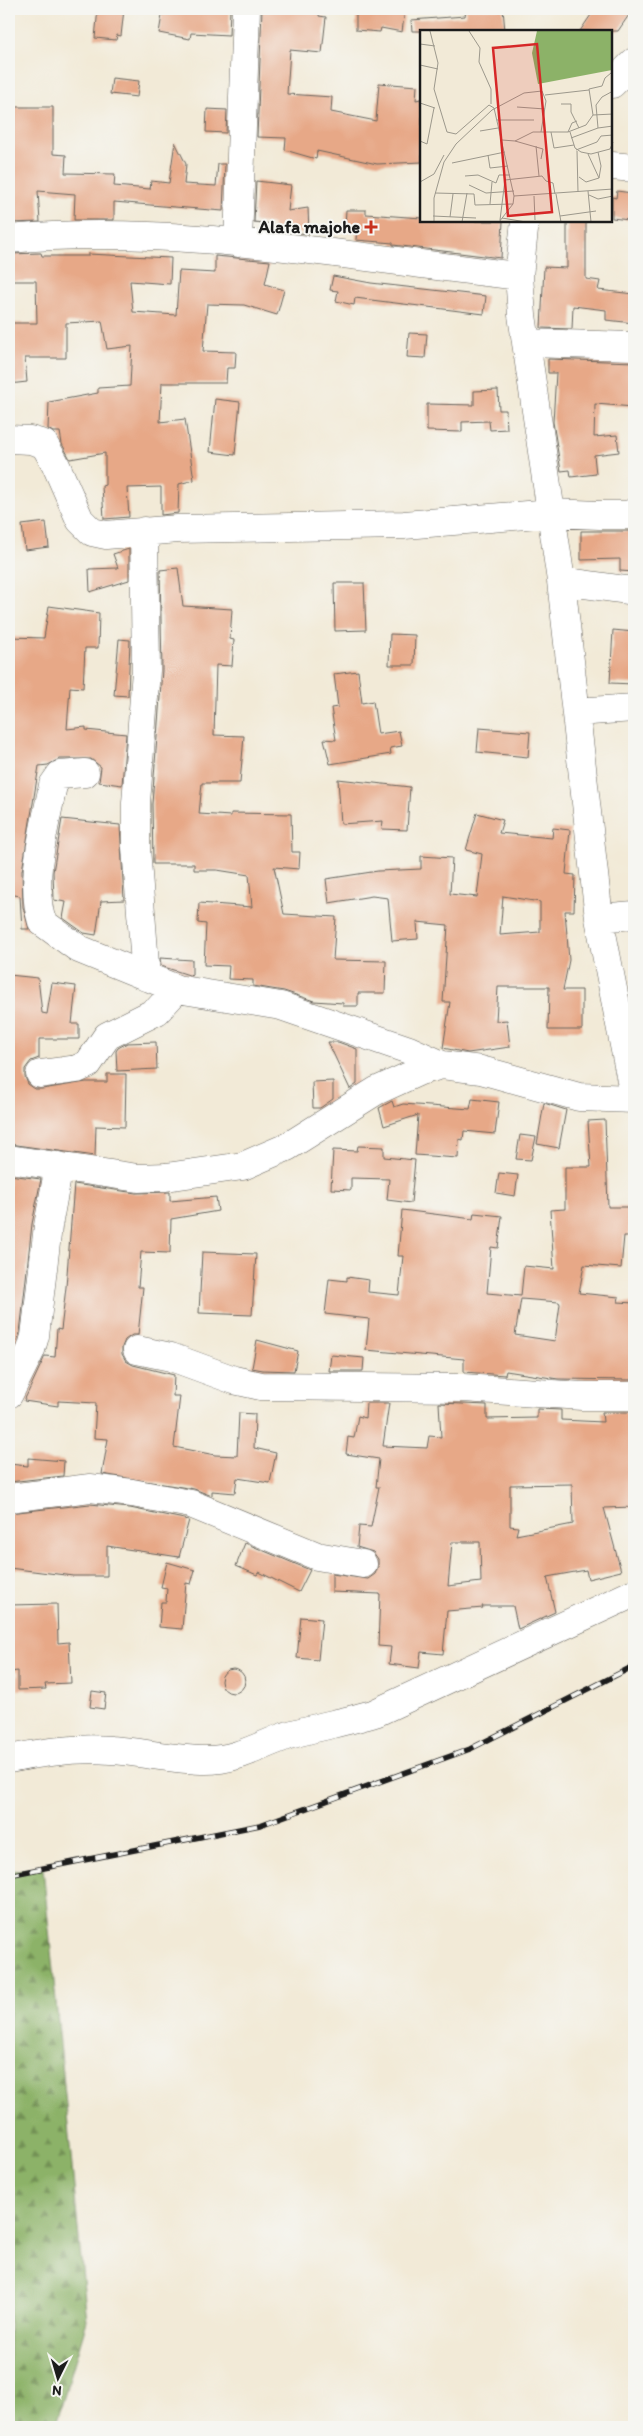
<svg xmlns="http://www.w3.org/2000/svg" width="643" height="2436" viewBox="0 0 643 2436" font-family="Itim,sans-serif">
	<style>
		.forest { fill: url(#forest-firs); stroke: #546742 }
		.building { fill: #e7a887; fill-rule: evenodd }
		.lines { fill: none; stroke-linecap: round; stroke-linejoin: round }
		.minor-casing { stroke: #67645d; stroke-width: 29 }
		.minor { stroke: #fff; stroke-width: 28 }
		.rail-casing { stroke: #1c1c1c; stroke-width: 5.5 }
		.rail { stroke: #f6f6f2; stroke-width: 4; stroke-dasharray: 11; stroke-linecap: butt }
		.poi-dot { fill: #c8321e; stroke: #f6f6f2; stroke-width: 2 }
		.labels { text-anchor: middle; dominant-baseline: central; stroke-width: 4; stroke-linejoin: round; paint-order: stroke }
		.poi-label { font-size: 18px; font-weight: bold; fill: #1c1c1c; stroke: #f6f6f2; text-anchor: end }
		.inset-road { fill: none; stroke: #9c988c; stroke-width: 1 }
		.view { fill: #d62828; fill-opacity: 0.15; stroke: #d62828; stroke-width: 2.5 }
		.inset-edge { fill: none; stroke: #1c1c1c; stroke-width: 2.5 }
	</style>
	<defs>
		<pattern id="forest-firs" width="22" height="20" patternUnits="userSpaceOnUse" patternTransform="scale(1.25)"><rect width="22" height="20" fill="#8cb268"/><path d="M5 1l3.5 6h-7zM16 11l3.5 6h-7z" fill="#729055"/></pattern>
	</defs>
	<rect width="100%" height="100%" fill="#f6f6f2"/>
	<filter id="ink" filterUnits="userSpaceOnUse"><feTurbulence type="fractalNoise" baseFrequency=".02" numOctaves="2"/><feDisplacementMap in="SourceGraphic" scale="10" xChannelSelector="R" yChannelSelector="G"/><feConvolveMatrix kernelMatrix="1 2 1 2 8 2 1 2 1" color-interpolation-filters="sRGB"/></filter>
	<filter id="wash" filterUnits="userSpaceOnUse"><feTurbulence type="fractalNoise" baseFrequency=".0096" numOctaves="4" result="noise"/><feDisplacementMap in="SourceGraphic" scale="20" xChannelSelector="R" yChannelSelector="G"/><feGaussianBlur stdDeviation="1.12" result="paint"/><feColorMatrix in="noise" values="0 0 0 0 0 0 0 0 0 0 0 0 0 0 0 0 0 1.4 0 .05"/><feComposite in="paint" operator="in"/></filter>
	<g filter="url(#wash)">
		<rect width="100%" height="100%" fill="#f2ead7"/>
		<path class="forest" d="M43 1868 87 2321 55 2427H9V1871Z"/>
		<g id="blocks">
			<path class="building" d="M98 9H124L121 36 117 35 116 40 95 38Z
				M163 9H230L229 35 191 33 190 39 159 33Z
				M262 9H319V16L326 17 322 53 290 50 287 94 332 97 331 112 376 121 379 83 417 86 416 100 421 99 422 112V162L377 164 317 151 316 159 285 150 286 138 257 137Z
				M356 9H405L402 32 381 28 380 32 356 30Z
				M466 9H503L505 31H412L411 20 465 16Z
				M595 9H633L618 31H580Z
				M112 78 139 81 137 97 110 94Z
				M9 107H53V154L66 155 65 173 115 174 114 186 150 189 151 181 169 183 175 142 186 164 184 184 216 186 218 164H225L223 211 114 202V220H74L75 194 38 191 40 222 9 223Z
				M207 109 227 110 226 133 206 132Z
				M256 181 291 185 288 211 308 208 309 234 272 230 273 224 254 222Z
				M617 191 632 193 629 220 612 218V197L616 198Z
				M346 210H366V214L422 218V221H503L501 258 393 245V243L356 240 357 227 345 226Z
				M567 221H586V279L600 281 598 290 634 294V323L606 320V310L573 306 572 329 541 328 544 267 567 268Z
				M41 253 42 256H88V254L171 258 170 284 130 281 133 312 176 315 179 271 215 273V256L270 261 265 284 284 290 277 315 244 305 207 304 203 351 236 352 235 368H227L226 383H162L160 422 185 419 194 480 179 484 178 513 161 515V487L127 488 129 517 104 519 102 486 105 485V453L70 459 62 444 60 432H53L48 429 49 402 98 393V388L130 386 132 346 107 349 102 321 66 323V358H25L27 382 9 384V323H37L36 281H9V254Z
				M333 276 371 283 486 296 484 314 355 298 354 305 336 301 338 291 330 290Z
				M409 333 427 334 425 358 407 357Z
				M548 359 634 362V407L595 404 594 437 617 435 619 452 594 455 596 474 571 477 570 470 561 471 553 422 556 373H548Z
				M498 390 499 410H506L507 429 490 430 489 421 462 422V432L427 431V404L474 405V391Z
				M215 399 240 402 235 455 210 452Z
				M46 522 49 547 25 550 22 525Z
				M581 531H634V572L620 571V559L581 560Z
				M129 549V580L90 592 89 569 118 568 113 554Z
				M178 568 183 606 232 609 230 639 234 640 232 666 216 665 214 735 244 736 240 783H202L199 814 231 816V813L291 814 292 852H300L299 869 274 867 284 914 336 917 333 960 386 961 385 993H358V1006H343V1003L314 1001 284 991 253 986V980L228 979 229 966 204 965 206 924 198 923 199 903 252 907 249 875 217 870H194V864H153L152 804 162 670 160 570Z
				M334 583H364L366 630 335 631Z
				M49 606 99 613 98 648H85L83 688 70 687 67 729 86 727V730L126 734 122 785 99 782 101 767 91 759H59L48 765 39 766 22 871 23 907 29 929H22L20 896 9 894V784L12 767H9V637L44 638Z
				M613 630 634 632V684L610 683Z
				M390 634 415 635 414 665H389Z
				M119 639 130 640 128 696 114 695Z
				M358 671 362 703 373 701 378 734 399 731 402 746 390 748 391 754 330 764 324 739 336 740 331 708 338 707 334 674Z
				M479 728 530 732 528 757 477 752Z
				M338 779 410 787 407 830 382 829 383 821 341 824Z
				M477 813 503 820 499 833 552 838 553 828 570 830 566 874 575 875 574 911H565L569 960 563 990H582V1030H548L549 987H498L496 1021 507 1020 510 1047 468 1053 443 1048 450 1002H443L448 925 417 922 418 939 392 941 388 898 372 896 329 903 326 879 378 871 421 869V856L452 858 450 894 477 897 482 854 466 850ZM503 896 540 902V932L500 935Z
				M62 819 120 825 124 900 101 901 96 935 84 933 63 918 66 902 54 900 53 872Z
				M160 958 192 960V976L161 966Z
				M9 975 38 978 42 1013 47 1014 52 983 76 986 72 1024H79V1039H39V1058L31 1061 25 1069V1077L28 1084 35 1089H42L86 1082H107V1074H126L125 1127 96 1126 95 1156 9 1144V1023L11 994 9 993Z
				M156 1042 157 1069 117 1071 116 1051 118 1048 127 1043Z
				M328 1042H338L357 1049V1084L350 1089Z
				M333 1081V1099L320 1108H313L312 1082Z
				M472 1099 499 1102 495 1134 464 1131 463 1140 459 1139 458 1158 415 1155 418 1115 384 1126 379 1108 392 1101 394 1107 403 1104 470 1109Z
				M544 1103 566 1110 559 1148 537 1144Z
				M605 1120 608 1207H629V1236H624L621 1268 584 1265 579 1293 619 1297 618 1302 634 1303V1380L558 1379 506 1371 505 1375 464 1372V1359L366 1350 369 1319 325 1314 329 1279 347 1281V1277L369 1280 368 1292 399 1295 403 1256H398L402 1210 473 1219 474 1213 502 1216 498 1248 491 1247 487 1293 521 1296 524 1266 554 1269 550 1210 565 1209V1167H591L588 1121ZM521 1299 559 1302 560 1304 555 1341 515 1335Z
				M520 1135 536 1137 531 1160 516 1159Z
				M358 1146 384 1147V1157L415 1160 411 1203 387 1200 389 1179 351 1178V1190L331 1189 333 1150 357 1151Z
				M499 1173 518 1175 515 1196 496 1193Z
				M9 1175 41 1179 32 1224 20 1333 13 1352 9 1351Z
				M74 1184 136 1193 170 1192V1201L216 1197 218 1211 171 1219 170 1253 141 1252 138 1287H143L138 1335H132L125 1340 122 1347V1354L126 1361 133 1365 174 1375 173 1396H180L174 1447 215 1455 237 1456 239 1413 255 1414 254 1448 276 1453 270 1483 237 1478 235 1493 212 1491V1496L194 1489 102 1474 108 1439 94 1438 96 1403 58 1401V1406L24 1401 45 1356 55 1357 57 1329 61 1330 66 1287Z
				M202 1252 256 1254 252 1315 199 1313Z
				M257 1340 298 1351 294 1371 263 1370 252 1368Z
				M331 1355 364 1358 363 1371H329Z
				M366 1403H389L383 1446 427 1448 429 1436 441 1437 439 1403 487 1405V1419L537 1418V1409L561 1410V1420L603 1422 602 1412H634V1507L604 1508 621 1571 588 1579 586 1570 547 1577 555 1612 518 1629 513 1606H482L483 1608 447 1611 443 1654 421 1652 419 1668 389 1664 391 1647 378 1646 380 1594 332 1592V1574L368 1579 375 1574 378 1567V1559L373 1552 357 1547 359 1526 371 1527 379 1487H376L379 1459 346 1454 348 1437 354 1438 358 1416 365 1418ZM572 1484 573 1524 516 1535 518 1527 510 1526V1485ZM452 1542H480L481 1582 448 1586Z
				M28 1458 64 1461 63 1476 9 1482V1464L28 1466Z
				M90 1504 130 1508 189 1520 179 1557 107 1546V1576H73L9 1568 12 1540 9 1542V1513Z
				M245 1543 310 1570 299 1592 259 1572 257 1575 236 1566Z
				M167 1562 195 1570 191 1584 186 1583 182 1629 159 1627 161 1602H166L167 1588 161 1587Z
				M57 1604 58 1643 69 1642 71 1683 45 1684 46 1689 18 1690V1671L9 1672V1605Z
				M301 1617 322 1619 318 1660 297 1658Z
				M221 1681a12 12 0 1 1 24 0a12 12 0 1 1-24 0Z
				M92 1691 106 1693 104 1709 90 1707Z"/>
		</g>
	</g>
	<g filter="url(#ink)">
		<use href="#blocks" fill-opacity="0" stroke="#67645d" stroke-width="1"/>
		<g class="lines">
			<g class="minor-casing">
				<path id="minor" d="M612 84 634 62
					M612 166 634 168
					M525 221 519 276 522 315 561 581 599 918 634 1096
					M9 239C177 223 352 258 519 276
					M238 243 246 9
					M526 343 634 346
					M9 439 30 440 44 444 55 463 80 520 92 532 106 535 178 529 404 525 551 513 600 515H630L634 512
					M144 531 146 670 136 803V848L146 977
					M561 581 634 591
					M576 712 634 708
					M85 773 60 775 53 785C45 828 29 879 42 922L79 949 177 989 281 1006 409 1050 442 1065
					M599 918 634 915
					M40 1074 77 1069 88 1064 107 1036 157 1011 177 989
					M9 1159 138 1178 166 1177 243 1166 287 1147 376 1091 420 1071 442 1065 481 1070 579 1097 634 1099
					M137 1350 171 1357 234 1380 261 1386 463 1388 582 1396H634
					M9 1394 31 1350 35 1336 48 1226 59 1166
					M9 1498 90 1488 132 1493 191 1504 317 1556 363 1564
					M9 1759C42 1752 77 1747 111 1750 143 1752 174 1760 206 1760 236 1760 259 1746 286 1736 315 1727 346 1722 375 1713L634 1593"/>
			</g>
			<use href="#minor" class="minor"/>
			<g class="rail-casing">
				<path id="rail" d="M9 1875 260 1825 470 1749 634 1666"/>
			</g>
			<use href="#rail" class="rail"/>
		</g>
	</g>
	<path class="poi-dot" d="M368.5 219.5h5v5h5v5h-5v5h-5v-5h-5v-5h5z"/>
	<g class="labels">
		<g class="poi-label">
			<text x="360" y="227">Alafa majohe</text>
		</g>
	</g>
	<g transform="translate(420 30)">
		<rect width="192" height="192" fill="#f2ead7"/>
		<path d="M117 1H192V40L118 54 112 23Z" fill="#8cb268"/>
		<path class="inset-road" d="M10 1 18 33 14 59 27 102 36 104 69 75 74 78 94 166 93 174 79 192M49 1 60 18 59 32 71 59V74M0 14 15 16M0 35 18 39M125 65 169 60M0 73 15 78M141 74H151V82L159 98M97 77 125 79M173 85 169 59 182 56 185 48 191 43M77 90H114M178 98 176 75 182 67 193 61M60 101 78 98M131 102 134 118 154 115M148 102 152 93 157 91M150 102 155 118 161 122 171 124 190 119 193 112M151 108 178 98 193 96M82 110 95 111 113 102H148L166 95 173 85 193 84M0 111 7 114 14 78M95 111 123 119 121 129M116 116 119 146M156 120 177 112 181 106 193 105M157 121 158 162M168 124 179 148M68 125 70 138 88 136M32 133 85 122M45 146 58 145 76 153 79 145H90M159 147 166 152 179 148 181 136 178 122M0 152 14 144 24 125M49 155 66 163 94 161M168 161 171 192M15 163 54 164 55 175 93 174M136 164 141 192M169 165 178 169 193 166M94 166 193 159M114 166 115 190M70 174 72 152M13 186 56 188M140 186 176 181M30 187 33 164M82 188 106 192M80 190 85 150 122 146 126 151 133 153 135 164M14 192V168L24 132 36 114 72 80 104 63 122 61 126 71 121 102M42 192 47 163"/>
		<path class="view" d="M117 14 132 182 88 186 73 18Z"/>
		<rect width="192" height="192" class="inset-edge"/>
	</g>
	<rect width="643" height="2436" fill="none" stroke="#f6f6f2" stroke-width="30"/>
	<g transform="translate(58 2378) rotate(185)" stroke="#f6f6f2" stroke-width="4" paint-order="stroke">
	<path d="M0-4L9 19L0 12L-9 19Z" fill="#1c1c1c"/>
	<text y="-8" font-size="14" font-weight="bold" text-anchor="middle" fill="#1c1c1c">N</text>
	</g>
</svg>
